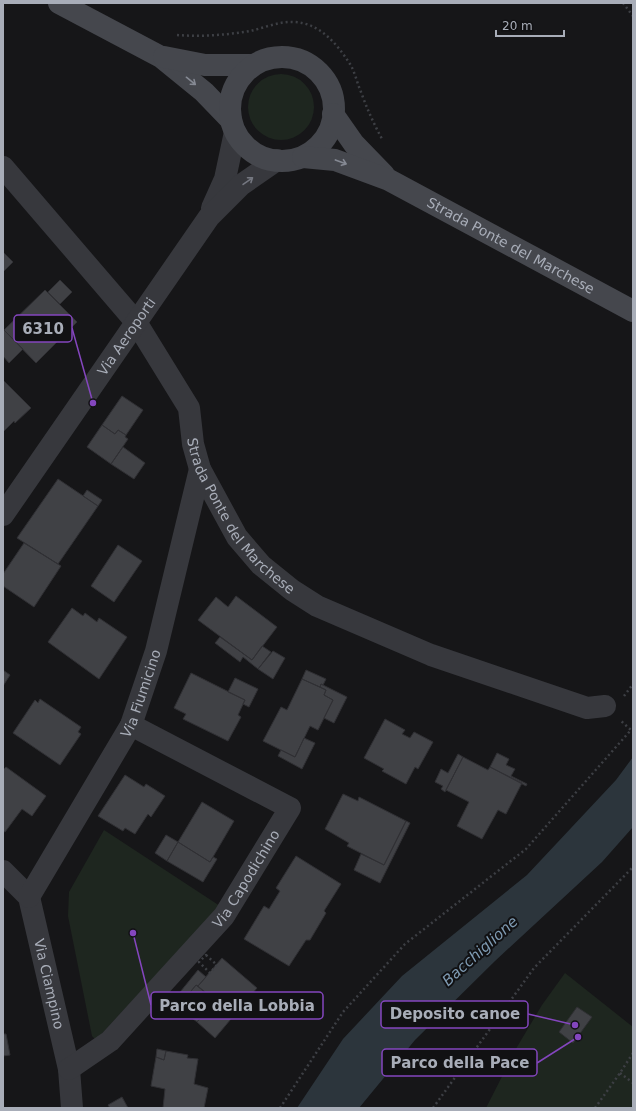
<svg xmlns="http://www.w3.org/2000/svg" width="636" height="1111" viewBox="0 0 636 1111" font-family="'DejaVu Sans',sans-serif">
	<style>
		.green { fill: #1e261f }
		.water { fill: #2c353c }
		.building { fill: #404145; stroke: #303034 }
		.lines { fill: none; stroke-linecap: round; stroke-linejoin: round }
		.path { stroke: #3d3f44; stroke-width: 2.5; stroke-dasharray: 2 3; stroke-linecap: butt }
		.minor { stroke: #37383d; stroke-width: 22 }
		.tertiary { stroke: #37383d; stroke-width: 22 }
		.secondary { stroke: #45474d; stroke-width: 22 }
		.oneway { stroke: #858993 }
		.oneway2 { stroke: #757881 }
		.labels { text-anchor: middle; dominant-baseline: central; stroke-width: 4; stroke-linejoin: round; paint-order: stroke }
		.street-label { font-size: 14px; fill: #a8adb8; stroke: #111113 }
		.water-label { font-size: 15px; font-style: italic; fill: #7f9bb3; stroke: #111113 }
		.leader { fill: none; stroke: #8446be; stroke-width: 1.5 }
		.callout-dot { fill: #8446be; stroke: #111113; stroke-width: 1.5 }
		.callout { fill: #111113; stroke: #8446be; stroke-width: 1.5 }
		.callout-label { font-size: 15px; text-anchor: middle; font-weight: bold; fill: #a8adb8 }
	</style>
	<rect width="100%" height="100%" fill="#161618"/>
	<path class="green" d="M248 107a33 33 0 1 1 66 0a33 33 0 1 1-66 0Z
		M104 830 220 906 96 1040 92 1036 68 916 69 892Z
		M565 973 633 1027V1108H486L517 1047 542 1005Z"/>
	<path class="water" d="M633 757V827L602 862 495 961 415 1040 359 1108H297L343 1039 402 976 527 875 616 780Z"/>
	<path class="building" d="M3 252 13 262 3 272Z
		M60 280 72 292 60 304 48 292Z
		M45 290 77 322 36 363 4 330Z
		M3 329 23 349 9 363 3 356Z
		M3 380 31 408 15 423 14 421 3 432Z
		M122 396 143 410 126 435 118 430 115 434 102 425Z
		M102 425 115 434 118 430 126 435 125 437 128 439 111 464 87 447Z
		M123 447 145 463 134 479 111 464Z
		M58 479 98 506 58 564 17 538Z
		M87 490 102 500 98 506 83 496Z
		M24 543 61 566 34 607 3 586V574Z
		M118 545 142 561 114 602 91 586Z
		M236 596 277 627 252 660 198 620 216 597 228 607Z
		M72 608 83 616 85 613 97 622 99 618 127 637 99 679 48 642Z
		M220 637 252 660 262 646 271 652 258 669 243 657 240 662 215 643Z
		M273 651 285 658 273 679 258 669Z
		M3 670 10 675 3 686Z
		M306 670 326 679 323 685 321 684 320 687 302 679Z
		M191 673 245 700 238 715 241 717 228 741 183 719 186 714 174 708Z
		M235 678 258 689 249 707 243 704 245 700 228 692Z
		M302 679 326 690 324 695 333 700 318 730 310 726 295 757 263 741 281 707 287 710Z
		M321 684 347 697 334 723 324 718 333 700 324 695 326 690 320 687Z
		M40 699 81 727 78 732 81 734 60 765 13 733 35 700 38 703Z
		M385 719 405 730 402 734 410 738 414 732 433 742 418 769 415 767 406 784 382 771 384 769 364 758Z
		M304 738 315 743 302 769 278 756 281 750 295 757Z
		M497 753 509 759 506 765 515 769 511 776 527 784 526 786 490 767Z
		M458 754 463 757 445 792 441 789 443 786 435 782 441 769 448 773Z
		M463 757 488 770 490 767 522 783 506 814 498 810 482 839 457 826 469 802 446 790Z
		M6 767 46 796 32 816 22 809 5 832 3 831V768L4 769Z
		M125 775 144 787 146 784 165 796 151 817 148 814 135 834 125 828 123 831 98 816Z
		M343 794 358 801 359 797 406 821 384 865 347 846 349 843 325 829Z
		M202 802 234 821 210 862 178 842Z
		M406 821 410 823 380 883 354 870 361 854 384 865Z
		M166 835 178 842 167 861 155 853Z
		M178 842 210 862 213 857 217 859 203 882 167 861Z
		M296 856 341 884 324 911 326 913 310 940H306L289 966 244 939 264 906 269 909 280 891 276 888Z
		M222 958 257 988 215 1038 197 1022 215 1001 198 986Z
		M198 970 206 977 198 986 196 985 183 1001 202 1017 197 1022 172 1002Z
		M196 985 215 1001 202 1017 183 1001Z
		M577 1007 592 1017 573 1043 559 1032Z
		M3 1034H6L10 1055 3 1056Z
		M157 1049 166 1051 164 1060 156 1057Z
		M166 1051 188 1055 187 1058 198 1059 194 1084 208 1088 204 1108H163L165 1089 151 1086 156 1057 164 1060Z
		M122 1097 128 1108H110L108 1105Z"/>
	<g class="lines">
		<path class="path" d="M623 3 633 16
			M177 35C201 37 226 35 250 31 264 28 279 21 294 22 320 23 337 44 350 64 355 72 357 83 361 92 367 109 374 124 382 139
			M624 696 633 684
			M206 955 217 965 210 973 199 962Z
			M620 1073 633 1083
			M280 1108 343 1012 405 944 526 849 631 730 620 720
			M433 1108 534 968 633 867
			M595 1108 620 1073 633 1053"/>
		<g class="minor">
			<path id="s1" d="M3 167 136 322 189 408 193 444 200 469 237 537 261 565 292 590 317 606 431 655 587 708 605 706"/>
			<path id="s2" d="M3 871 29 897 69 1069 72 1108"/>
			<path id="s3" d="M29 897 131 725 156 651 200 469"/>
			<path id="s4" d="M69 1069 110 1041 224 916 290 808 131 725"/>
		</g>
		<g class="tertiary">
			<path d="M212 208 225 179 235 132"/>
			<path id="s5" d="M3 515 209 217 241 185 277 160"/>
		</g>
		<g class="secondary">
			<path d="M59 3 161 57 204 92 231 120"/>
			<path d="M164 57 205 65H253"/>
			<circle cx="282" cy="109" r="52"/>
			<path d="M333 114 354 144 384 175"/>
			<path id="s6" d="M303 157 335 160 389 180 633 311"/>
		</g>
	</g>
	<defs><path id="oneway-shaft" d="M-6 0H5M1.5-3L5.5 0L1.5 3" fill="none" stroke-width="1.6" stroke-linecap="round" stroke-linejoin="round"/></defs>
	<g class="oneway">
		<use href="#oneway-shaft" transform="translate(191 81) rotate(39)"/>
		<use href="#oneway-shaft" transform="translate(341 162) rotate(20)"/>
	</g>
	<use class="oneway2" href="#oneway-shaft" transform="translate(248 181) rotate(-35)"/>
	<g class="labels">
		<g class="street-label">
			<text stroke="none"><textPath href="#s6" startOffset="228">Strada Ponte del Marchese</textPath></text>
			<text stroke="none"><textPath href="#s5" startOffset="217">Via Aeroporti</textPath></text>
			<text stroke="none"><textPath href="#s1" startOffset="429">Strada Ponte del Marchese</textPath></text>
			<text stroke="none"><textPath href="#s3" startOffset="233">Via Fiumicino</textPath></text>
			<text stroke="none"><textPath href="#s4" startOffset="262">Via Capodichino</textPath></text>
			<text stroke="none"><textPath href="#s2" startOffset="126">Via Ciampino</textPath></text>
		</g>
		<g class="water-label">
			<text transform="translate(480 951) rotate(-42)">Bacchiglione</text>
		</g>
	</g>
	<path class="leader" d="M93 403L72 328M133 933L151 1005M575 1025L528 1014M578 1037L537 1063"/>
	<g class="callout-dot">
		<circle cx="93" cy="403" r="4"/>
		<circle cx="133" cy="933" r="4"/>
		<circle cx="575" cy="1025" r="4"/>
		<circle cx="578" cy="1037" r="4"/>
	</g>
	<g class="callout">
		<rect x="14" y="315" width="58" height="27" rx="4"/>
		<rect x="151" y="992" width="172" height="27" rx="4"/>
		<rect x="381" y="1001" width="147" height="27" rx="4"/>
		<rect x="382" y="1049" width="155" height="27" rx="4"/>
	</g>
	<g class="callout-label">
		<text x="43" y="334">6310</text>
		<text x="237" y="1011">Parco della Lobbia</text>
		<text x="455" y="1019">Deposito canoe</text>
		<text x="460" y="1068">Parco della Pace</text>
	</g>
	<rect width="636" height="1111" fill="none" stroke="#a8adb8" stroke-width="8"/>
	<path d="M496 30v6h68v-6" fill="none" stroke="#a8adb8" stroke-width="2"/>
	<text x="502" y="30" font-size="12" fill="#a8adb8" stroke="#111113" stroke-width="3" paint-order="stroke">20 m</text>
</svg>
